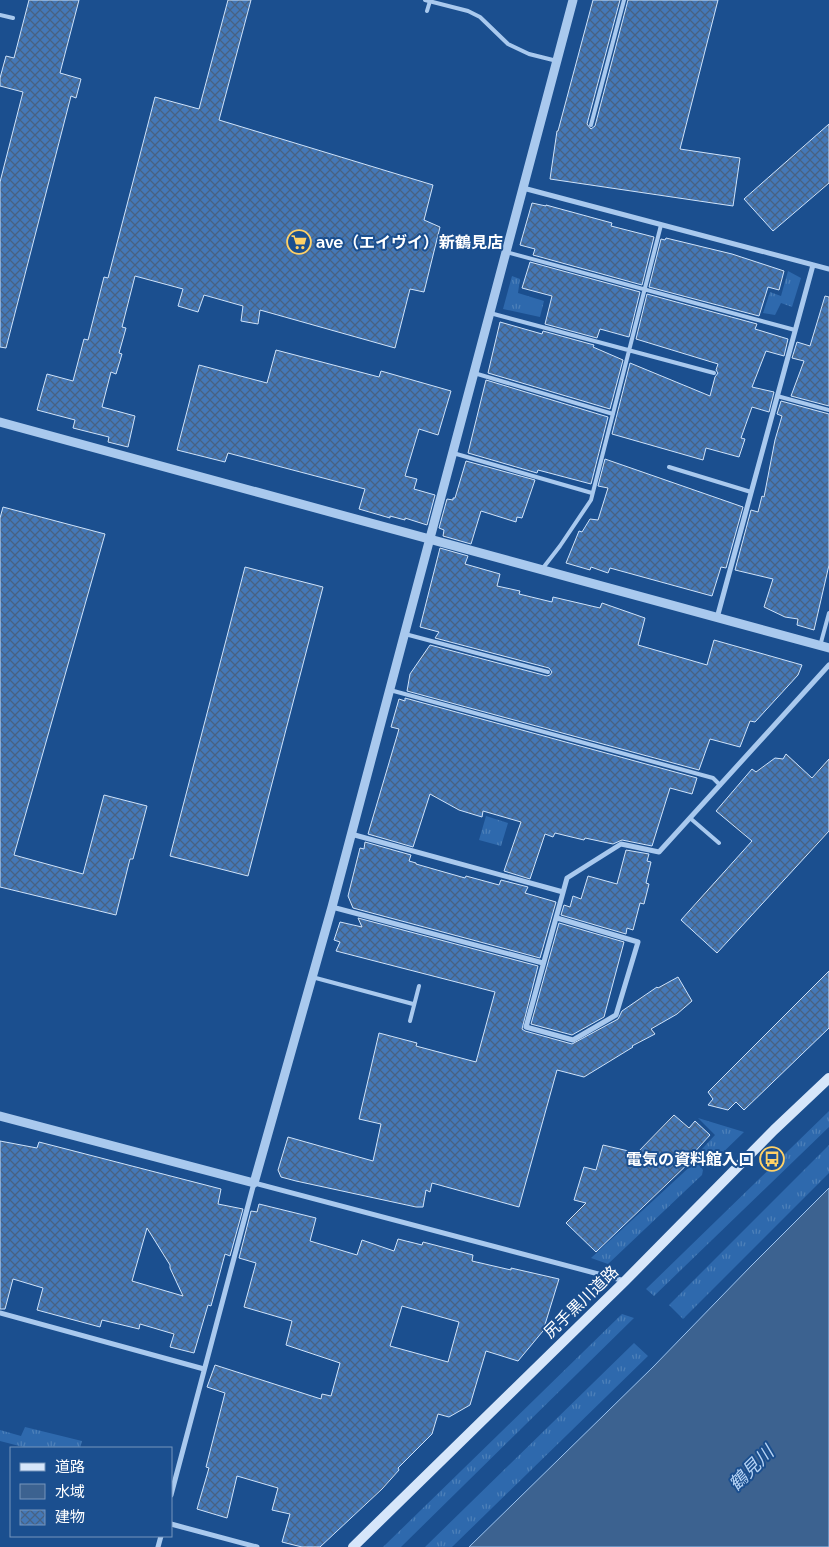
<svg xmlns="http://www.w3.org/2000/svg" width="829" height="1547" viewBox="0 0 829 1547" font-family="Raleway,'Noto Sans JP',sans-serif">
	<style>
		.grass { fill: url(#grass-tufts) }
		.water { fill: #3c6290; stroke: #9cc4f0 }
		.building { fill: url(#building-cross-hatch); stroke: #cfe3fa; fill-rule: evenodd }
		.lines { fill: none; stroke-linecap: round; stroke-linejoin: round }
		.service { stroke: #a9c9ee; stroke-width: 4 }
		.minor { stroke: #a9c9ee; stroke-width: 5 }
		.tertiary { stroke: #a9c9ee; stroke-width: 9 }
		.secondary { stroke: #d6e6fa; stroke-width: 10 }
		.labels { text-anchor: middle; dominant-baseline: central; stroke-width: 4; stroke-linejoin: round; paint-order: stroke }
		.poi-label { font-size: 16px; font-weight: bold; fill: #fff; stroke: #1b4f8f; text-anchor: start }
		.street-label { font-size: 16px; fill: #fff; stroke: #1b4f8f }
		.water-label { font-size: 18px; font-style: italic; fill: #b5d3f5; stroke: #1b4f8f }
	</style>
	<defs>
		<pattern id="grass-tufts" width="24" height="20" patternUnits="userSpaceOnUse" patternTransform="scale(1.25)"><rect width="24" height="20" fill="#2e69ad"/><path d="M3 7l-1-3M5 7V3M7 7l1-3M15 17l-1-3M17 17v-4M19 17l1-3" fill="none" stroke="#4d80b9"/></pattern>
		<pattern id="building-cross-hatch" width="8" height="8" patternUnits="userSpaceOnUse" patternTransform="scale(1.25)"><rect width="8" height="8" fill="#4478b7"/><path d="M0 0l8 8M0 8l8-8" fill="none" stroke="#486282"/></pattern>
	</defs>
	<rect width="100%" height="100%" fill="#1b4f8f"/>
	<path class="grass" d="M788 271 801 278 792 307 781 303 775 315 763 313 770 292 781 296Z
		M512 276 520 279 518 293 544 301 540 317 503 309Z
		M486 816 508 823 501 846 479 840Z
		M829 1111V1127L654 1296 646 1289Z
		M698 1118 744 1132 714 1161 702 1149 715 1135Z
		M829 1145V1173L683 1319 669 1305Z
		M696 1161 703 1170 702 1175 608 1264 591 1258Z
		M622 1314 634 1318 401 1547H383Z
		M634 1343 648 1356 452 1547H425Z
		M25 1427 82 1441 80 1448H27L0 1441V1430L21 1436Z"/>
	<path class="water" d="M829 1188V1547H469L653 1367 751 1266Z"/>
	<path class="building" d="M29 0H79L60 73 81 79 76 98 71 96 6 348 0 347V182L23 92 0 86V78L6 56 14 58Z
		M228 0H251L219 120 433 185 424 220 440 227 424 292 410 289 395 348 260 310 258 324 241 321 243 306 204 295 198 312 178 306 183 289 135 276 122 327 126 328 119 353 122 354 116 374 111 372 102 407 135 416 128 447 108 442 109 437 73 428 75 420 37 410 47 374 73 381 84 339 88 340 104 277 108 278 155 97 199 109Z
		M593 0H620L587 124 591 129 595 126 628 0H718L680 149 740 158 733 206 550 179 557 131H558Z
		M829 124V183L773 231 744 199Z
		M532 203 546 206V205L612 223 611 226 654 237 642 285 533 255 535 249 520 245Z
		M666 238 732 254 784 271 779 290 768 287 759 316 649 287 661 239 665 240Z
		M530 262 640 292 629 337 600 329 597 338 545 324 552 296 522 288Z
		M647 294 757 324 755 329 788 339 784 356 766 351 752 387 774 392 769 412 752 407 741 438 745 439 739 457 706 448 703 460 612 434 630 363 710 396 715 377 718 373 716 370 718 364 636 339Z
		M825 296 829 297V406L791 396 804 361 792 358 797 342 810 346Z
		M500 322 542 334 543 331 594 345 593 347 623 360 610 409 488 373Z
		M276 350 379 377 381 371 451 391 438 435 419 429 405 476 417 479 414 489 435 495 427 525 405 518V520L390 516V518L359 509 365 489 228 453 225 462 177 450 199 365 267 383Z
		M486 380 608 417 591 484 538 470 537 473 468 453Z
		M781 401 829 414V565L814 630 797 625 798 619 785 617 764 607 773 579 735 570 751 510 758 512 762 496 764 497 775 440 782 416 777 414Z
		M605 459 743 507 726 568 721 567 712 596 610 568 608 573 591 567 590 570 566 563 579 531 582 532 590 519 598 520 608 488 598 486Z
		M466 461 535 480 522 518 517 517 516 522 481 511 471 544 443 536 444 530 439 528 447 499 453 500V498H455Z
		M3 507 105 534 14 855 83 874 104 795 147 806 133 859H130L116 915 0 887V518Z
		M440 548 468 556 465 564 500 574 497 586 520 591 519 594 552 602 553 597 600 608 602 603 645 618 638 645 707 665 714 640 802 665 798 675 755 722 750 721 740 747 710 739 699 770 407 691 410 674 430 645 547 676 550 675 552 672 549 668 435 638 439 632 420 627Z
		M245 567 323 587 248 876 170 856Z
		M405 698 697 778 692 794 670 788 652 846 622 840 613 844 585 838 584 840 555 833 553 837 545 834 530 879 504 871 521 822 483 811 482 817 459 810 430 794 413 847 368 834 399 729 391 727 399 699 405 701Z
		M786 754 812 778 829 759V831L717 953 681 920 752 841 716 811 752 769 756 772 775 758 783 759Z
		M365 842 411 855 409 861 416 863V864L465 878 466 876 499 885 501 880 528 887 525 893 556 902 540 958 353 908 348 896 360 848 364 849Z
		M626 850 649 854 647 861 651 862 646 883 649 884 644 904 640 903 633 930 627 928 626 934 561 915 564 905 570 907 573 896 581 899 588 876 617 884Z
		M358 918 538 966 522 1029 525 1031 572 1044 618 1019 622 1011 657 987 658 988 678 977 692 1001 677 1014 651 1029 655 1034 632 1046 633 1047 584 1077 557 1070 519 1207 432 1183 430 1192 426 1190 423 1207H416L296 1181 281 1177 278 1170 288 1137 373 1161 381 1124 359 1119 379 1033 417 1043 416 1046 476 1062 495 992 336 951 340 942 334 940 340 922 362 927Z
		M559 923 624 942 604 1017 572 1035 531 1024Z
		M829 971V1028L744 1110 736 1102 728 1110 708 1105 713 1099 708 1092Z
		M674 1115 689 1128 695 1121 710 1135 691 1156 693 1159 596 1252 566 1223 586 1203 574 1200 584 1167 596 1170 603 1145 637 1153Z
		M0 1141 37 1148 39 1142 221 1189 218 1204 243 1209 230 1256 225 1254 211 1306 208 1305 194 1353 170 1347 174 1334 140 1324 139 1329 102 1320 100 1327 37 1310 43 1288 13 1279 5 1309H0ZM147 1228 170 1265V1268L183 1296 132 1281Z
		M259 1204 316 1218 310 1241 357 1255 362 1240 394 1251 398 1239 422 1245 423 1242 473 1255 472 1261 511 1270V1268L559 1279 543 1331 518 1361 486 1351 470 1405 449 1417 438 1414 432 1434 398 1468 399 1470 382 1489 320 1547H302L282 1542 290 1514 272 1510 278 1488 237 1476 227 1518 197 1509 209 1468 206 1467 225 1393 207 1387 215 1365 321 1399 322 1394 331 1396 340 1363 286 1345 292 1321 244 1307 256 1263 239 1258 251 1211 257 1212ZM402 1306 459 1322 448 1362 390 1346Z"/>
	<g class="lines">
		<path class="service" d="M425 0 468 11 480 17 508 44 529 54 557 61
			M427 11 430 1
			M0 15 13 18
			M591 125 624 0
			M506 252 795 330
			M490 313 714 373
			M474 373 613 414
			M777 396 829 410
			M453 453 592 493
			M669 467 751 492
			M543 568 560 546 591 500 661 225
			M405 634 548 672
			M820 646 829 613
			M390 690 713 778 720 785
			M690 818 719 843
			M312 977 413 1004
			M410 1021 419 986"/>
		<path class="minor" d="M523 188 829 269
			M717 618 813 265
			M351 834 563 892
			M332 907 543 963
			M557 918 638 942 616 1015 573 1040 526 1027 567 878 621 844 659 852 829 665
			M0 1313 204 1369
			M171 1495 254 1183 625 1281
			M171 1524 257 1547
			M158 1547 161 1536"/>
		<path class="tertiary" d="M0 422 829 648
			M0 1116 254 1183 332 907 573 0"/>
		<path class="secondary" d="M353 1547 625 1281 774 1130 829 1078"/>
	</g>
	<defs>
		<g id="supermarket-ring" transform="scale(1.25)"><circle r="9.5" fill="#1b4f8f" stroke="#ffd166" stroke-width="1.5"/><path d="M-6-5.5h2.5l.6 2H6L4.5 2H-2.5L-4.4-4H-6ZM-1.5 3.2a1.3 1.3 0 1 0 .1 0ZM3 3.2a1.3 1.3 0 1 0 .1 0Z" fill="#ffd166"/></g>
		<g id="bus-ring" transform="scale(1.25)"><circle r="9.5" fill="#1b4f8f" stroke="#ffd166" stroke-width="1.5"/><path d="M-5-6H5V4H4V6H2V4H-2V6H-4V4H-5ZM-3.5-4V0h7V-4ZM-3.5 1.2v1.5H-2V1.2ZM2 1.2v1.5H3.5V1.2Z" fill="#ffd166"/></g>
	</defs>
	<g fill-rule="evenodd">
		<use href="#supermarket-ring" x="299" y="242"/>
		<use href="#bus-ring" x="772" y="1159"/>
	</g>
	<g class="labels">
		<g class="poi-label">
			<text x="316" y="242">ave（エイヴイ）新鶴見店</text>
			<text x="754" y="1159" text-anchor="end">電気の資料館入口</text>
		</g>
		<g class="street-label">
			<text transform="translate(581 1302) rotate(-44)">尻手黒川道路</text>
		</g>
		<g class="water-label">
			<text transform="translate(751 1468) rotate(-45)">鶴見川</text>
		</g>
	</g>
	<rect x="10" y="1447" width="162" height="90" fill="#1b4f8f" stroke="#7695bc"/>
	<rect x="20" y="1463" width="25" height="8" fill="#d6e6fa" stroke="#7695bc"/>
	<text x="55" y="1472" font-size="15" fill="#ffffff">道路</text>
	<rect x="20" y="1484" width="25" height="15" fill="#3c6290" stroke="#7695bc"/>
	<text x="55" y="1497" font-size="15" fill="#ffffff">水域</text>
	<rect x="20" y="1510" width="25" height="15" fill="url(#building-cross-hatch)" stroke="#7695bc"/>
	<text x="55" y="1522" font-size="15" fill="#ffffff">建物</text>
</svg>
